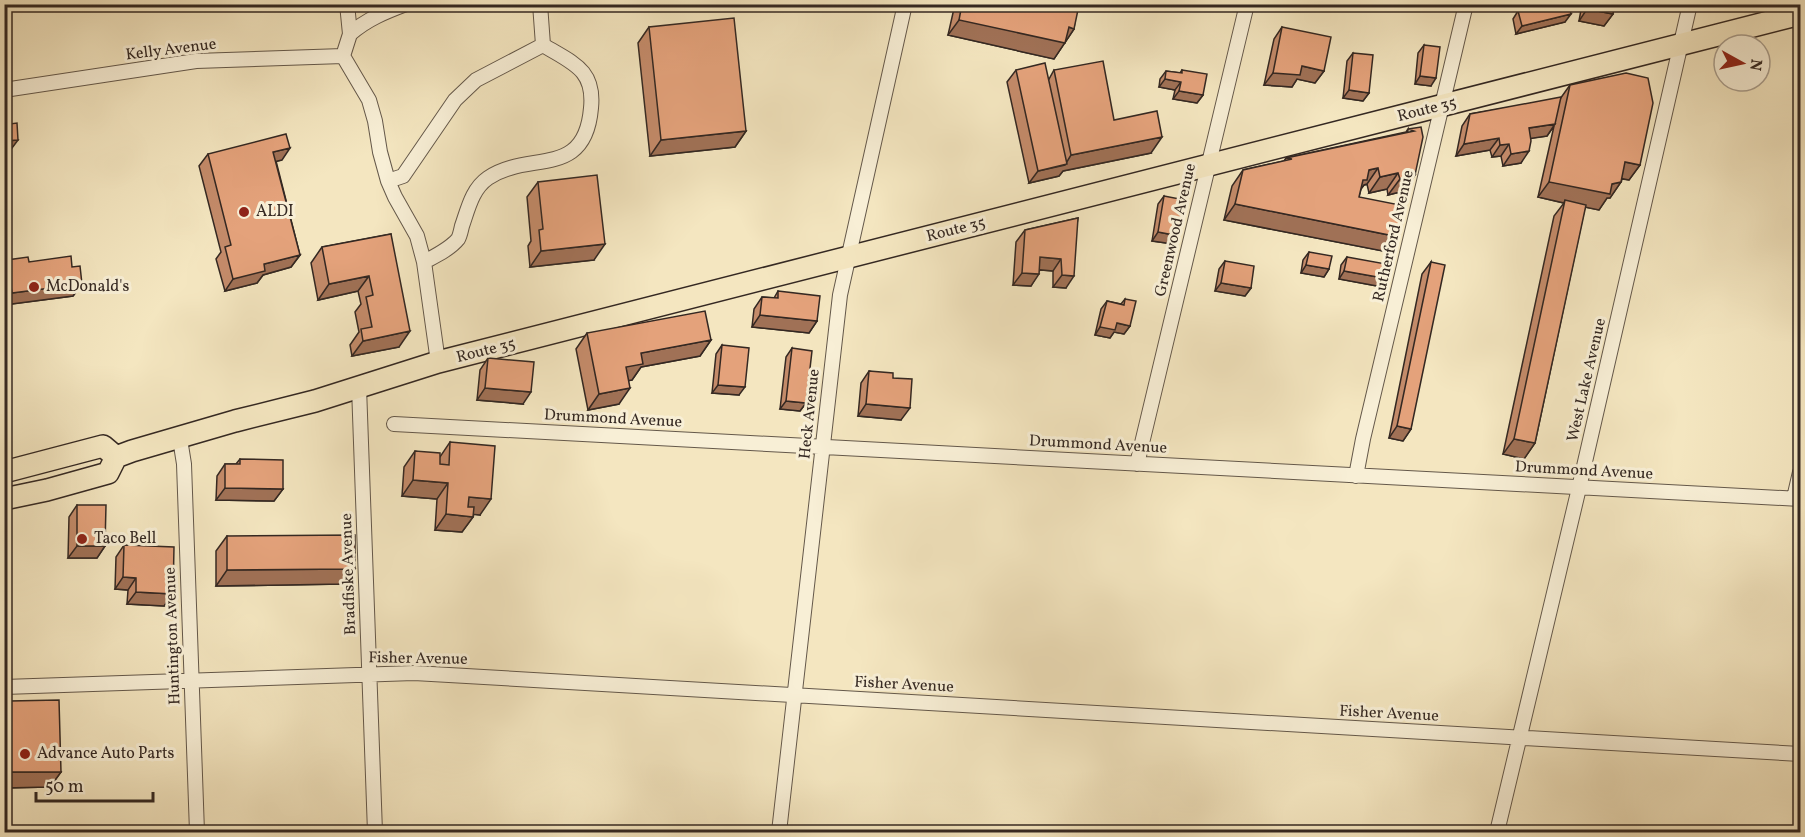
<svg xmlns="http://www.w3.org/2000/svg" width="1805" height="837" viewBox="0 0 1805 837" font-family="Vollkorn,serif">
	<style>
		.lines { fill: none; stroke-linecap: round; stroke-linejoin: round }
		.minor-casing { stroke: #64584a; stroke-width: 16 }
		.primary-casing { stroke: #342822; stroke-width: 24 }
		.minor { stroke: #f8efd6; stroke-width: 14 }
		.primary { stroke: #f4e6c0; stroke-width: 21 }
		.wall { fill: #c48b6a; stroke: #342822; stroke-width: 1.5 }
		.shaded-wall { fill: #a07156; stroke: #342822; stroke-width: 1.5 }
		.building { fill: #e4a27b; stroke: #342822; stroke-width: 1.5 }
		.poi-dot { fill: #8f2418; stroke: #f8efd6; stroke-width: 2 }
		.labels { text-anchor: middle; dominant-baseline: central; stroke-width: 6; stroke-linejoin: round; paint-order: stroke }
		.street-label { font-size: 16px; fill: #342822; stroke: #f8efd6 }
		.poi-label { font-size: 16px; fill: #342822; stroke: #f8efd6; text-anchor: start }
	</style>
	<rect width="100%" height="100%" fill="#f4e6c0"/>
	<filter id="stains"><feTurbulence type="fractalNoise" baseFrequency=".00333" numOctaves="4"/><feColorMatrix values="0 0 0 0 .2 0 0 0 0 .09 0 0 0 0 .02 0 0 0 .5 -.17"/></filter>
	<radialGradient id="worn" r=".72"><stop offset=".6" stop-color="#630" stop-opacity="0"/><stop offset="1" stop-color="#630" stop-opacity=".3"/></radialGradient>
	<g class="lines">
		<g class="minor-casing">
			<path id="minor" d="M347 4 350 34 343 56 369 100 375 121 380 152 388 181 395 197 417 236 424 262 438 362
				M350 34C367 19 385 12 406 4
				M4 90 196 61 343 56
				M388 181 403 176 455 100 476 80 543 45 540 4
				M424 262C435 256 450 249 458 239 460 236 461 230 462 226 468 209 472 189 488 178 529 150 585 180 591 108 595 69 572 63 543 45
				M359 387 375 832
				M394 424 1800 499
				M180 439 184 464 197 832
				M1137 464 1247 4
				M1356 476 1363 439 1466 4
				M1794 498 1800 472
				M4 687 414 673 1800 754
				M779 832 840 295 905 4
				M1497 832 1579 488 1690 4"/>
		</g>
		<g class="primary-casing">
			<path id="primary" d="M4 472 103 446 116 457
				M4 499 47 490 108 473 116 457 132 451 235 421 315 401 438 362 1800 14"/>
		</g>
		<use href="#minor" class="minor"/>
		<use href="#primary" class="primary"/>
	</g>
	<path class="wall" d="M955 4H1077L1074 29 1054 59 948 35Z
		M1526 4H1569L1565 22 1516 34 1513 19 1518 11 1526 9Z
		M1582 4H1614L1613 14 1604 26 1579 21Z
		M649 27 746 131 735 147 650 156 638 43Z
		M1282 27 1324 71 1315 83 1297 79 1292 87 1264 85 1274 39Z
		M1424 45 1431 86 1415 84 1418 53Z
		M1353 53 1369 93 1363 101 1343 98 1347 61Z
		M1016 70 1049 79 1054 70 1114 120 1151 153 1063 171 1059 176 1029 183 1007 82Z
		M1182 70 1203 95 1197 103 1173 99 1175 90 1159 87 1160 79 1166 71 1180 73Z
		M1570 85 1640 165 1629 180 1622 179 1621 182 1610 198H1607L1599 210 1585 207 1535 443 1524 459 1503 454 1554 216 1564 203 1538 197 1554 126 1547 136 1531 138 1521 163 1503 166 1501 156 1492 157 1490 150 1456 156 1462 126 1470 114 1560 99Z
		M1408 129 1404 191 1388 195 1387 189 1369 193 1367 184 1364 185 1361 189 1359 197 1399 237 1388 252 1224 220 1232 186 1243 170 1284 161 1286 158 1406 132Z
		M208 154 282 160 276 161 300 255 291 267 263 275 257 283 225 291 216 259 221 252 199 166Z
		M538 182 594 260 530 267 528 246 531 241 527 197Z
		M1164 196 1179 236 1173 244 1152 241 1158 204Z
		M1078 218 1066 288 1053 287V271L1040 270 1031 286 1013 285 1016 242 1025 230Z
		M391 234 399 347 352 356 350 345 359 332 355 312 361 304 358 291 318 300 311 263 322 247Z
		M1309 252 1329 269 1324 277 1301 273 1303 260Z
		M1347 257 1377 286 1339 279 1341 265Z
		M7 260 72 267 82 284 73 296 4 305V264Z
		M1225 261 1251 288 1245 296 1215 291 1219 269Z
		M1431 262 1411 429 1403 441 1389 438 1422 274Z
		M778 291 817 321 809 333 752 327 754 309 762 297 774 298Z
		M1125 299 1130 326 1124 334 1114 332 1110 338 1095 335 1101 309 1107 301 1121 304Z
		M587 333 711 340 700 356 641 367 632 380H629L619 404 588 410 576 349Z
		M722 345 739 395 712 393 716 354Z
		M792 348 806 403 800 411 780 409 786 357Z
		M488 358 523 404 477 400 480 370Z
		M869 371 893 378 901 420 858 416 861 383Z
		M450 442 480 515 474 514 473 517 462 532 435 530 437 499 402 496 404 467 415 451 440 457Z
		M240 459 283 489 274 501 216 500 217 476 225 464H236Z
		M77 505 105 546 97 558H68L69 517Z
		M227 536 344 584 216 586V551Z
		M124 545 164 606 127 604 128 590 115 589 116 557Z
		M10 701 61 772 50 787 4 788V709Z"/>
	<path class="shaded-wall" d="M1413 4H1444L1440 10Z
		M1587 9 1613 14 1604 26 1579 21Z
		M1571 14 1565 22 1516 34 1522 26Z
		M959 20 1069 27 1074 29 1054 59 948 35Z
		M1302 66 1324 71 1315 83 1297 79 1292 87 1264 85 1273 73Z
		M1420 76 1436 78 1431 86 1415 84Z
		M1165 79 1181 82 1175 90 1159 87Z
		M1349 90 1369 93 1363 101 1343 98Z
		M1179 91 1203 95 1197 103 1173 99Z
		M1555 124 1547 136 1521 140 1529 128Z
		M746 131 735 147 650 156 661 140Z
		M1162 137 1151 153 1063 171 1059 176 1029 183 1038 171 1065 165 1071 155Z
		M1499 138 1490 150 1456 156 1464 144Z
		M18 140 9 152H4V141Z
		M1509 144 1501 156 1492 157 1500 145Z
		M290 148 282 160 265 164 273 152Z
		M1529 151 1521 163 1503 166 1511 154Z
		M1625 162 1640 165 1629 180 1614 177Z
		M1378 168 1367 184 1364 185 1356 195 1352 196 1369 170Z
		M1398 173 1387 189 1369 193 1380 177Z
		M1415 175 1404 191 1388 195 1400 179Z
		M1549 182 1612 184 1621 182 1610 198H1607L1599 210 1565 203V200L1564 203 1538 197Z
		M1235 204 1399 237 1388 252 1224 220Z
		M1158 232 1179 236 1173 244 1152 241Z
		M605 244 594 260 530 267 541 251Z
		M300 255 291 267 263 275 257 283 225 291 233 279 264 264Z
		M1040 257 1061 259 1053 271 1032 269Z
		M1306 265 1329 269 1324 277 1301 273Z
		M1344 271 1383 278 1377 286 1339 279Z
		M1022 273 1039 274 1031 286 1013 285Z
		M1062 275 1074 276 1066 288 1053 287Z
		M369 276 358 291 318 300 329 284Z
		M1221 283 1251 288 1245 296 1215 291Z
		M82 284 73 296 4 305 12 293Z
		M760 315 817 321 809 333 752 327Z
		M1117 323 1130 326 1124 334 1114 332 1110 338 1095 335 1100 327Z
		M410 331 399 347 352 356 363 341Z
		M711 340 700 356 641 367 632 380 615 383 626 367 641 353Z
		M718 385 745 387 739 395 712 393Z
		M485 388 531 392 523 404 477 400Z
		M630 388 619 404 588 410 599 394Z
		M786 401 806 403 800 411 780 409Z
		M866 404 910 408 901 420 858 416Z
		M1397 426 1411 429 1403 441 1389 438Z
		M1514 439 1535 443 1524 459 1503 454Z
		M413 480 448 483 437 499 402 496Z
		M225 488 283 489 274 501 216 500Z
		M469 497 491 499 480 515 458 513Z
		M446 514 473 517 462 532 435 530Z
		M77 546H105L97 558H68Z
		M355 569 344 584 216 586 227 570Z
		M123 577 136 578 128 590 115 589Z
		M136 592 173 594 164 606 127 604Z
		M11 772H61L50 787 4 788V782Z"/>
	<path class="building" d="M962 4H1077L1079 5 1074 29 1069 27 1065 43 959 20Z
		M1533 4H1569L1571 14 1522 26 1518 11 1533 8Z
		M1588 4H1614L1613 14 1587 9Z
		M734 18 746 131 661 140 649 27Z
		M1282 27 1331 37 1324 71 1302 66 1300 75 1273 73Z
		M1424 45 1440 47 1436 78 1420 76Z
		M1353 53 1373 55 1369 93 1349 90Z
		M1103 61 1114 120 1157 111 1162 137 1071 155 1054 70Z
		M1045 63 1067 164 1038 171 1016 70Z
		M1182 70 1207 74 1203 95 1179 91 1181 82 1165 79 1166 71 1182 73Z
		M1626 73 1648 78 1653 103 1640 165 1625 162 1621 182 1612 184 1610 194 1549 182 1570 85Z
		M1561 97 1555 124 1529 128 1531 141 1529 151 1511 154 1509 144 1500 145 1499 138 1464 144 1470 114Z
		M4 98H9L10 124 17 123 18 140 4 141Z
		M1421 127 1423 137 1415 175 1400 179 1398 173 1380 177 1378 168 1369 170 1367 180H1363L1359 197 1405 206 1399 237 1235 204 1243 170 1292 159 1286 158 1414 131 1408 129Z
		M286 134 290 148 273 152 300 255 264 264 265 271 233 279 225 247 231 245 208 154Z
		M597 175 605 244 541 251 539 230 543 229 538 182Z
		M1164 196 1185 200 1179 236 1158 232Z
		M1565 200 1586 205 1535 443 1514 439Z
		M1078 218 1074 276 1062 275 1061 259 1040 257 1039 274 1022 273 1025 230Z
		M391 234 410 331 363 341 361 329 372 327 366 297 373 295 369 276 329 284 322 247Z
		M1309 252 1332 256 1329 269 1306 265Z
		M71 256 72 267 80 266 82 284 12 293 7 260 28 257 29 262Z
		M1347 257 1386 264 1383 278 1344 271Z
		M1225 261 1254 266 1251 288 1221 283Z
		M1431 262 1445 265 1411 429 1397 426Z
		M778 291 820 296 817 321 760 315 762 297 778 298Z
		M1125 299 1136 301 1130 326 1117 323 1115 330 1100 327 1107 301 1124 305Z
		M705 311 711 340 641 353 643 364 626 367 630 388 599 394 587 333Z
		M722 345 749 348 745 387 718 385Z
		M792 348 812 351 806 403 786 401Z
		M488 358 534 362 531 392 485 388Z
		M869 371 893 373V378L912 379 910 408 866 404Z
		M450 442 495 446 491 499 469 497 468 507H474L473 517 446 514 448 483 413 480 415 451 440 453V464L449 465Z
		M240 459 283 460V489L225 488V464H240Z
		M77 505H106L105 546H77Z
		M355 535V569L227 570V536Z
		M124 545 174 547 173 594 136 592V578L123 577Z
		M59 700 61 772H11L10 701Z"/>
	<g class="poi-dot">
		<circle cx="244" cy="212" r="6"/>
		<circle cx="34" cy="287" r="6"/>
		<circle cx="82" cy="539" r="6"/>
		<circle cx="25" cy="754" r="6"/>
	</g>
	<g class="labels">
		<g class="street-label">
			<text transform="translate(171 50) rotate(-7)">Kelly Avenue</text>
			<text transform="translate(1427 110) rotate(-14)">Route 35</text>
			<text transform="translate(956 230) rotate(-14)">Route 35</text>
			<text transform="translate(1176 230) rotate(-77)">Greenwood Avenue</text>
			<text transform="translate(1394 236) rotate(-77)">Rutherford Avenue</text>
			<text transform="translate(486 351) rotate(-14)">Route 35</text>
			<text transform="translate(1587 380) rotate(-77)">West Lake Avenue</text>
			<text transform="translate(810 414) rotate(-84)">Heck Avenue</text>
			<text transform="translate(613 419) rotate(3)">Drummond Avenue</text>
			<text transform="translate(1098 445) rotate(3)">Drummond Avenue</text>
			<text transform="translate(1584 471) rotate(3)">Drummond Avenue</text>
			<text transform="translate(349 574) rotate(-92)">Bradfiske Avenue</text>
			<text transform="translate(173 636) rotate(-92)">Huntington Avenue</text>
			<text transform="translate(418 659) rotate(1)">Fisher Avenue</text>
			<text transform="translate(904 685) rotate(3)">Fisher Avenue</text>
			<text transform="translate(1389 714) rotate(3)">Fisher Avenue</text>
		</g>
		<g class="poi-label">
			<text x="256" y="212">ALDI</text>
			<text x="46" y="287">McDonald's</text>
			<text x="94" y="539">Taco Bell</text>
			<text x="37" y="754">Advance Auto Parts</text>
		</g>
	</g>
	<rect width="1805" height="837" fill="none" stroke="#f4e6c0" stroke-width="24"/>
	<rect x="6" y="6" width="1793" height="825" fill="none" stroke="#342822" stroke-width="3"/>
	<rect x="12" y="12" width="1781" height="813" fill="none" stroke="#342822" stroke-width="1.5"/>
	<g transform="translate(1742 63) rotate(98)"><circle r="28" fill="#f8efd6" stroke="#aa9f8e" stroke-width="1.5"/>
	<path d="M0-4.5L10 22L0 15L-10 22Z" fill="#8f2418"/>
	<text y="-9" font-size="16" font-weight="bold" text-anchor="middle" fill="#342822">N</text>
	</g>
	<path d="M36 792v9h117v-9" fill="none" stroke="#342822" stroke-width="3"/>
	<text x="45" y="792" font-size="18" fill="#342822" stroke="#f8efd6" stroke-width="4.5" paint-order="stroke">50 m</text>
	<rect width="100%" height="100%" filter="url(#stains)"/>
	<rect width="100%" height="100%" fill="url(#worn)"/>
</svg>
